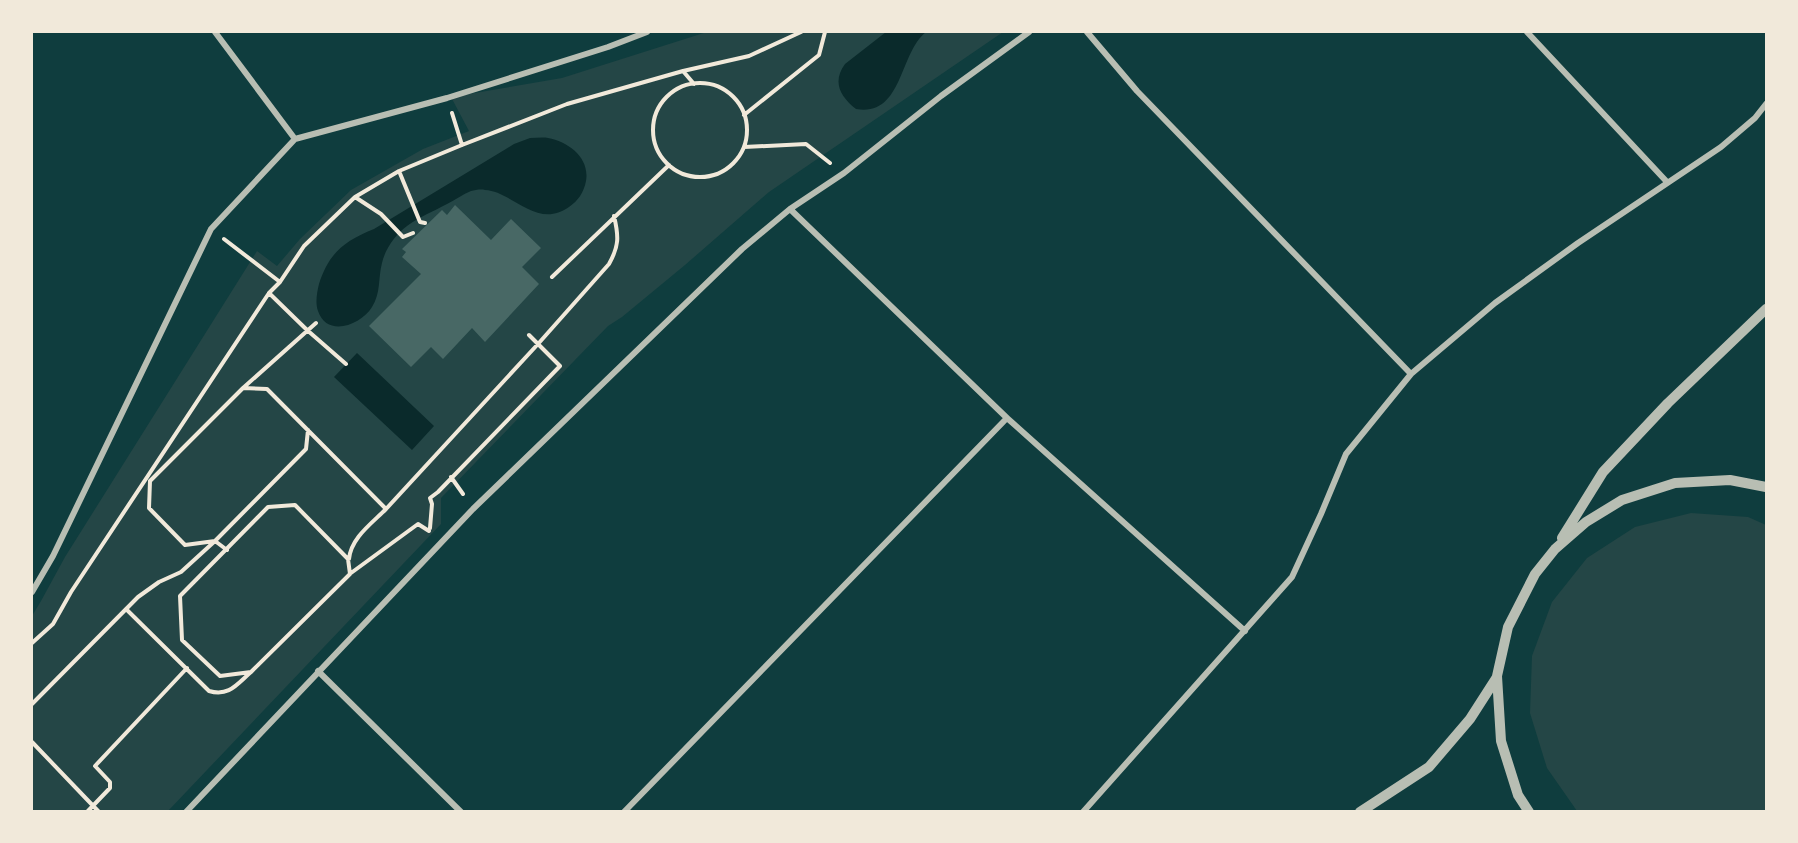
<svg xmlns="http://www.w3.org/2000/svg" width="1798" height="843" viewBox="0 0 1798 843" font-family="'Times New Roman',serif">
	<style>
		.green { fill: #244646 }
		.water { fill: #0a2a2b }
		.building { fill: #486865 }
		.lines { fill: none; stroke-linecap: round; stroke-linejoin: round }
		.path { stroke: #f1e9da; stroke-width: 4 }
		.minor { stroke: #b8beb3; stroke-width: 6 }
		.tertiary { stroke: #b8beb3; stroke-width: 10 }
	</style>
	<rect width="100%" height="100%" fill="#0f3d3e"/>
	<path class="green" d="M707 32H1003L769 192 685 265 622 317 608 326 441 498V524L168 811 32 812V616L41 601 65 557 257 251 277 266 300 239 351 190 423 149 469 131 451 97 562 78Z
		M1691 513 1748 517 1766 525V811H1577L1547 768 1530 713 1532 656 1552 602 1587 558 1635 527Z"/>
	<path class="water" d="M886 32H926C899 53 903 117 856 109 840 96 832 82 845 64Z
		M530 138C536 138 543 137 548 138 569 142 590 158 586 181 584 192 578 201 569 207 537 230 512 191 485 190 481 189 475 190 471 191 463 194 455 200 447 204 434 211 419 217 407 226 396 234 385 249 382 263 378 278 381 293 372 307 361 325 327 338 318 311 315 303 317 292 319 284 329 253 344 241 374 229L514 144Z
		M357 353 434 426 412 450 334 377Z"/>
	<path class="building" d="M455 205 491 240 511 219 541 248 522 267 539 284 485 342 472 328 443 359 431 347 411 367 369 326 421 274 402 257 406 252 402 249 442 210 447 215Z"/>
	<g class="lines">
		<path class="path" d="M683 71 694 84
			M653 130a47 47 0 1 1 94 0a47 47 0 1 1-94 0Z
			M452 113 462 145
			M744 115 819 55 825 32
			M744 147 806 144 830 163
			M399 171 420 222 425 223
			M355 197 381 214 403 237 413 233
			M224 239 280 282
			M552 277 669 165
			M269 293 307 330 346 364
			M243 388 267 389 386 509
			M451 477 463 494
			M295 505 348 559 350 574 251 672 220 676 182 640 180 596 268 507Z
			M430 528 432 504 430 498 438 492 560 366 529 335
			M227 550 215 541 185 545 149 508 150 481 243 388 316 323
			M349 559C351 538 371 524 386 509L538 344 609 264C619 246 619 237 614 216
			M351 573 418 524 429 531
			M126 609 209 691C229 697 237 684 251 672
			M32 643 53 624 71 592 269 293 280 282 304 246 355 197 399 171 462 145 567 104 683 71 749 56 801 32
			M32 704 138 597 159 582 181 572 215 541 306 449 308 430
			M32 742 99 812
			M87 812 110 788V782L95 766 187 668"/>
		<path class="minor" d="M215 32 295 139
			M1087 32 1137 91 1411 374
			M1527 32 1667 182
			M790 209 1007 418 1245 631
			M32 592 53 556 211 229 295 139 447 98 608 47 647 32
			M318 671 461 812
			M186 812 473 509 742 249 790 209 844 173 941 96 1029 32
			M624 812 1007 418
			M1083 812 1292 577 1321 514 1346 454 1411 374 1495 303 1578 243 1721 147 1755 118 1766 104"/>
		<path class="tertiary" d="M1562 538 1603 472 1668 403 1766 309
			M1360 812 1429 767 1470 719 1497 677
			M1529 812 1518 795 1501 741 1497 676 1508 627 1535 574 1555 549 1586 522 1622 500 1675 483 1730 480 1766 487"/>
	</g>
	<rect width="1798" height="843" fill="none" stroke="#f1e9da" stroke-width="66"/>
</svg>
